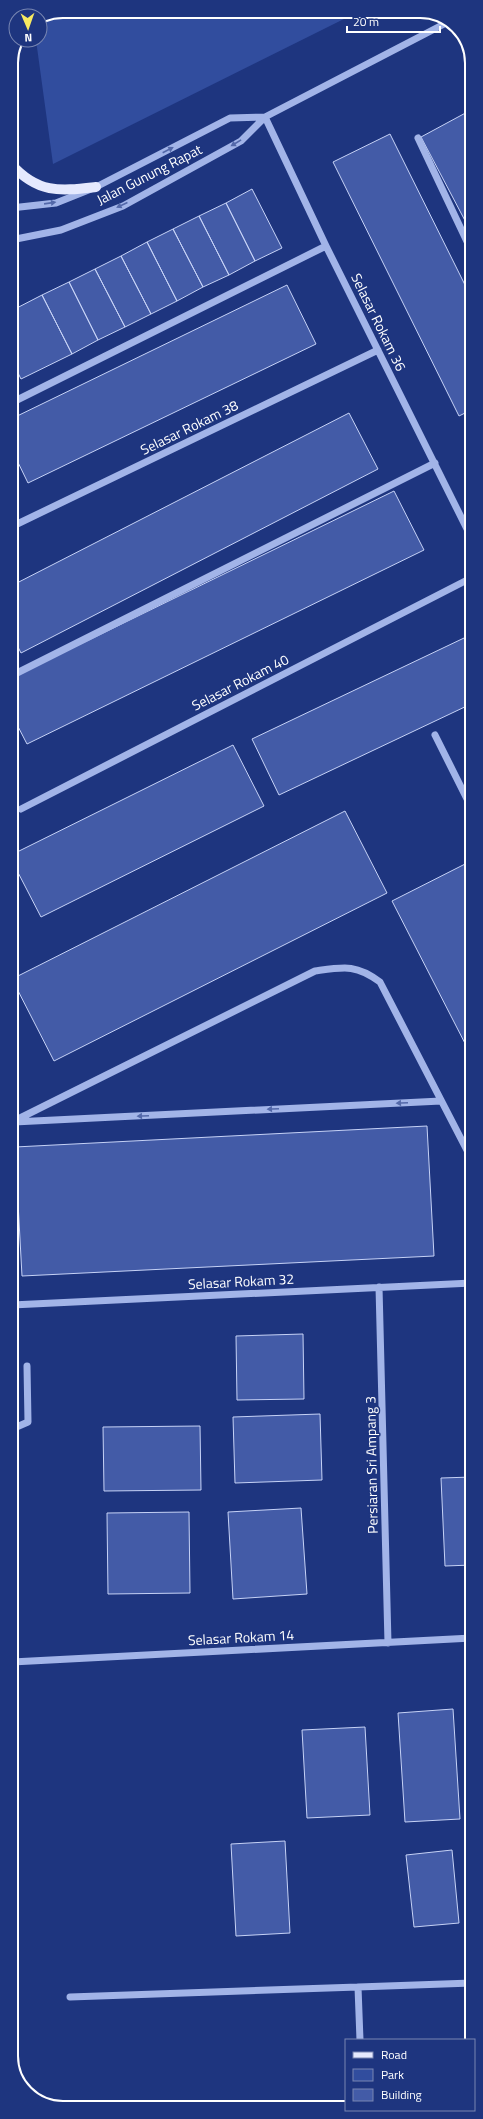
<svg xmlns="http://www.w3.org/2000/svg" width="483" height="2119" viewBox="0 0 483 2119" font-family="'Titillium Web',sans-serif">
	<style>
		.green { fill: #314d9e }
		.building { fill: #435ba7; stroke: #c6d2f6 }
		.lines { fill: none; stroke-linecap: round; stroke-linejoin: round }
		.minor { stroke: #a2b4e8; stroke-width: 7 }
		.major { stroke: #e5e9fe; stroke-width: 10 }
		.oneway { fill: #5368a9 }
		.labels { text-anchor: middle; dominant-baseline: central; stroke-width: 3; stroke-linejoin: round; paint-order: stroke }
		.street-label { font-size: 14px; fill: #fff; stroke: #1e357f }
		.rim { fill: none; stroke: #fff; stroke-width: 2 }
	</style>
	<rect width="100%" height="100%" fill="#1e357f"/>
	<path class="green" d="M63 11H360L53 164 36 40H40V20Z"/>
	<path class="building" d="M471 110V232L421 137Z
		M390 134 471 297V410L459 416 333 162Z
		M252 189 282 248 255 261 226 203Z
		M226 203 255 261 229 275 199 216Z
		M199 216 229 275 203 287 173 229Z
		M173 229 203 287 177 301 147 242Z
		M147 242 177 301 151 314 121 256Z
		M121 256 151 314 125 327 95 269Z
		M95 269 125 327 98 340 69 282Z
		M69 282 98 340 72 354 42 295Z
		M287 285 316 344 28 483 11 448V419Z
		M42 295 72 354 21 379 11 359V311Z
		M349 413 378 469 21 653 11 633V586Z
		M394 491 424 550 27 744 11 713V678Z
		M464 638 471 653V704L279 795 252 739Z
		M233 745 264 806 41 917 11 859V855Z
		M471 765V780L466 768Z
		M345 811 387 893 54 1061 12 979Z
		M471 861 472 1057 392 901Z
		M427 1126 434 1256 22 1276 15 1147Z
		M303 1334 304 1399 237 1400 236 1336Z
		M320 1414 322 1480 235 1483 233 1417Z
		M200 1426 201 1490 104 1491 103 1427Z
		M472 1477V1565L445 1566 441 1478Z
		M301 1508 307 1594 233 1599 228 1512Z
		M189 1512 190 1593 108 1594 107 1513Z
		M453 1709 460 1819 405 1822 398 1713Z
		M365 1727 370 1815 307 1818 302 1730Z
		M285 1841 290 1933 236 1936 231 1844Z
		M452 1850 459 1923 414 1927 406 1855Z"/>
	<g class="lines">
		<path class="minor" d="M265 117 326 246 471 537
			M418 138 471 250
			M11 208 56 203 96 187 230 118 265 117
			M11 240 61 230 123 206 241 141 265 117 448 22
			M11 403 326 246
			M11 527 378 350
			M11 676 435 463
			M435 735 471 807
			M21 809 471 578
			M12 1122 315 971C344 967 356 964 380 982L472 1160
			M14 1122 441 1101
			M379 1287 388 1643
			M12 1305 472 1283
			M12 1429 28 1422 27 1366
			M12 1662 472 1638
			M70 1997 358 1987
			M360 2040 358 1987 472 1983"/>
		<path class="major" d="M11 164C38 194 60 191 96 187"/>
	</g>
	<defs><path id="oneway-solid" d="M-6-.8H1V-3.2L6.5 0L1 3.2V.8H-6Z"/></defs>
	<g class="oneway">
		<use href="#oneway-solid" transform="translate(236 143) rotate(149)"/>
		<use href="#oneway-solid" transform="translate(168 150) rotate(-27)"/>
		<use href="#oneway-solid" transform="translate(50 203) rotate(-8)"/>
		<use href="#oneway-solid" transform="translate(122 205) rotate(155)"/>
		<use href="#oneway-solid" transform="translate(402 1103) rotate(177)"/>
		<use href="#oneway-solid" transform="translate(273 1109) rotate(177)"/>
		<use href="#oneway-solid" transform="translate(143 1116) rotate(177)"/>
	</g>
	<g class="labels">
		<g class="street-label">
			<text transform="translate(149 174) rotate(-27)">Jalan Gunung Rapat</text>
			<text transform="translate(379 322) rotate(64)">Selasar Rokam 36</text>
			<text transform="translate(189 427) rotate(-26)">Selasar Rokam 38</text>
			<text transform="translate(240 682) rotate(-27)">Selasar Rokam 40</text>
			<text transform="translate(241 1281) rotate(-3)">Selasar Rokam 32</text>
			<text transform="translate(371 1465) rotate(-91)">Persiaran Sri Ampang 3</text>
			<text transform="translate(241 1637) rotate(-3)">Selasar Rokam 14</text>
		</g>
	</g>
	<path d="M0 0H483V2119H0ZM63 18H420A45 45 0 0 1 465 63V2056A45 45 0 0 1 420 2101H63A45 45 0 0 1 18 2056V63A45 45 0 0 1 63 18Z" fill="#1e357f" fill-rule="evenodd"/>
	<path class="rim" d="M63 18H420A45 45 0 0 1 465 63V2056A45 45 0 0 1 420 2101H63A45 45 0 0 1 18 2056V63A45 45 0 0 1 63 18Z"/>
	<rect x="345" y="2039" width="130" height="72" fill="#1e357f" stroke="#7886b2"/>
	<rect x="353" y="2052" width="20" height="6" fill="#e5e9fe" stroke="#7886b2"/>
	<text x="381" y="2059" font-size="12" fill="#ffffff">Road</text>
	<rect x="353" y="2069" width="20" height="12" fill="#314d9e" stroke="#7886b2"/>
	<text x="381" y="2079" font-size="12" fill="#ffffff">Park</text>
	<rect x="353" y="2089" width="20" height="12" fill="#435ba7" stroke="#7886b2"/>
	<text x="381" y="2099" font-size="12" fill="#ffffff">Building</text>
	<g transform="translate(28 28) rotate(178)"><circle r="19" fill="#1e357f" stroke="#7886b2"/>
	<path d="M0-3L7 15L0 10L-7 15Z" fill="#f7ea61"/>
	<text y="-6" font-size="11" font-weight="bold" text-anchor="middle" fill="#ffffff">N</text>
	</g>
	<path d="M347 26v6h93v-6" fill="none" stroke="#ffffff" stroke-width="2"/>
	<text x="353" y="26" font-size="12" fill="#ffffff" stroke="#1e357f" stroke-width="3" paint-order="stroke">20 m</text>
</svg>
